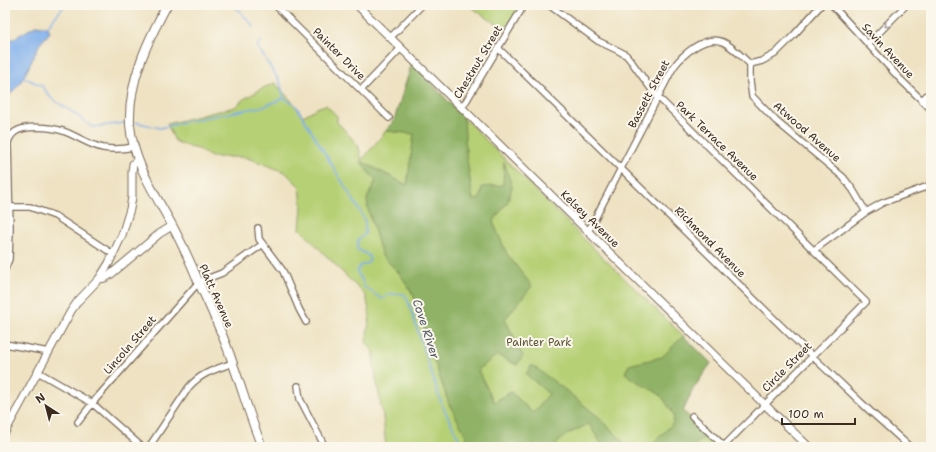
<svg xmlns="http://www.w3.org/2000/svg" width="936" height="452" viewBox="0 0 936 452" font-family="'Shantell Sans',sans-serif">
	<style>
		.green { fill: #b6d075; stroke: #787d4a }
		.forest { fill: #90b266; stroke: #666e42 }
		.water { fill: #81b0ec; stroke: #5e6d85 }
		.lines { fill: none; stroke-linecap: round; stroke-linejoin: round }
		.stream { stroke: #81b0ec; stroke-width: 1.5 }
		.minor-casing { stroke: #7a6a57; stroke-width: 8 }
		.tertiary-casing { stroke: #7a6a57; stroke-width: 9 }
		.secondary-casing { stroke: #7a6a57; stroke-width: 10 }
		.minor { stroke: #fff; stroke-width: 5.5 }
		.tertiary { stroke: #fff; stroke-width: 7 }
		.secondary { stroke: #fff; stroke-width: 8 }
		.oneway { stroke: #a79f9a }
		.labels { text-anchor: middle; dominant-baseline: central; stroke-width: 4; stroke-linejoin: round; paint-order: stroke }
		.street-label { font-size: 11px; fill: #3b2a1e; stroke: #fbf7ec }
		.park-label { font-size: 11px; fill: #5a5434; stroke: #fbf7ec }
		.water-label { font-size: 12px; font-style: italic; fill: #545966; stroke: #fbf7ec }
	</style>
	<rect width="100%" height="100%" fill="#fbf7ec"/>
	<filter id="ink" filterUnits="userSpaceOnUse"><feTurbulence type="fractalNoise" baseFrequency=".025" numOctaves="2"/><feDisplacementMap in="SourceGraphic" scale="8" xChannelSelector="R" yChannelSelector="G"/><feConvolveMatrix kernelMatrix="1 2 1 2 8 2 1 2 1" color-interpolation-filters="sRGB"/></filter>
	<filter id="wash" filterUnits="userSpaceOnUse"><feTurbulence type="fractalNoise" baseFrequency=".012" numOctaves="4" result="noise"/><feDisplacementMap in="SourceGraphic" scale="16" xChannelSelector="R" yChannelSelector="G"/><feGaussianBlur stdDeviation="0.9" result="paint"/><feColorMatrix in="noise" values="0 0 0 0 0 0 0 0 0 0 0 0 0 0 0 0 0 1.4 0 .05"/><feComposite in="paint" operator="in"/></filter>
	<g filter="url(#wash)">
		<rect width="100%" height="100%" fill="#eee2c2"/>
		<path class="green" d="M468 5H520L505 30Z
			M412 63 464 118 579 234 711 363 693 389 683 411 720 446 719 447H386L383 417 374 366V352L366 342 370 315 366 296 300 229 302 206 300 187 285 172 245 157H211L199 149 189 147 175 141 167 124 235 107 244 99 263 88 275 83 296 106 303 116 319 107 326 105 337 116V122L358 145 362 160 394 121Z"/>
		<path class="forest" d="M412 63 464 118 466 152 473 200 480 199 482 187 503 185 504 162 512 187 508 201 493 222 507 254 532 286 505 319 523 356 517 365 497 355 478 370 494 402 511 392 533 413 549 394 526 374 532 365 568 392 601 419 629 447H603L589 424 566 435 554 447H473L471 445 449 404 428 343 421 317 414 296 400 274 382 256 368 209 367 199 371 190 376 180 367 171 361 161 407 185 414 134 386 131 394 121Z
			M683 336 711 363 693 389 683 411 708 435 693 447H649L673 423 674 415 663 398 658 393 643 385 625 373 629 365 662 357Z"/>
		<path class="water" d="M37 25 47 27 49 29 50 32 39 45 27 71 18 86 13 91 5 101V64L7 52 11 40Z"/>
		<g class="lines">
			<path class="stream" d="M233 5 240 11 254 27
				M46 28 65 5
				M261 41 258 45V48L280 82 284 98
				M23 77 42 86 51 98 75 114 92 127 125 123
				M135 122 160 128 203 118 265 106 284 98 296 106 360 211 365 221V234L358 240 357 249 368 255 370 259 368 263 360 266 357 272 362 280 364 287 382 299 390 294H404L407 298 442 405 463 447"/>
		</g>
	</g>
	<g filter="url(#ink)">
		<g class="lines">
			<g class="minor-casing">
				<path id="minor" d="M275 5 389 118
					M549 5 598 41 619 51 626 55 631 61 654 93 658 97 866 302 723 447
					M832 5 901 80 931 109
					M390 38 422 5
					M868 44 906 5
					M498 48 812 356 870 411 910 447
					M750 64V81L752 96 776 121 843 177 853 190 866 212
					M750 64 762 61 775 54 793 36 821 5
					M361 90 401 48
					M922 100 931 91
					M462 108 524 5
					M9 207H30L55 216 113 254
					M258 228 259 239 283 271 299 309 306 322
					M588 232 673 68C682 55 705 34 723 42 732 46 742 57 750 64
					M814 250 866 212 882 203 931 185
					M5 269 9 259 10 229 8 143C9 138 11 135 15 132 25 125 51 127 63 131 77 136 89 145 103 148 114 150 124 149 134 147
					M5 344 49 352
					M38 372 92 403 142 447
					M298 386 300 399 325 447
					M692 416 725 447
					M78 422 95 400 199 282 222 273 263 244
					M149 447 189 387C201 373 216 369 233 363"/>
			</g>
			<g class="tertiary-casing">
				<path id="tertiary" d="M357 5 761 401 809 447
					M99 279 105 278 110 275 159 234 172 226
					M5 432 71 311 78 301 99 279 109 263 122 235 130 209 132 197V172L133 164 138 159"/>
			</g>
			<g class="secondary-casing">
				<path id="secondary" d="M167 5C147 42 128 82 130 125 133 162 155 194 172 225 182 244 191 263 199 283 211 309 224 336 233 364 243 392 251 420 262 447"/>
			</g>
			<use href="#minor" class="minor"/>
			<use href="#tertiary" class="tertiary"/>
			<use href="#secondary" class="secondary"/>
		</g>
		<defs><path id="oneway-chevron" d="M-2-3.5L2.5 0L-2 3.5" fill="none" stroke-width="1.6" stroke-linecap="round" stroke-linejoin="round"/></defs>
		<use class="oneway" href="#oneway-chevron" transform="translate(887 25) rotate(133)"/>
	</g>
	<g class="labels">
		<g class="street-label">
			<text transform="translate(888 51) rotate(47)">Savin Avenue</text>
			<text transform="translate(339 54) rotate(45)">Painter Drive</text>
			<text transform="translate(478 62) rotate(-59)">Chestnut Street</text>
			<text transform="translate(649 94) rotate(-62)">Bassett Street</text>
			<text transform="translate(807 132) rotate(41)">Atwood Avenue</text>
			<text transform="translate(717 141) rotate(44)">Park Terrace Avenue</text>
			<text transform="translate(590 219) rotate(44)">Kelsey Avenue</text>
			<text transform="translate(710 242) rotate(45)">Richmond Avenue</text>
			<text transform="translate(216 296) rotate(66)">Platt Avenue</text>
			<text transform="translate(130 345) rotate(-49)">Lincoln Street</text>
			<text transform="translate(787 367) rotate(-45)">Circle Street</text>
		</g>
		<g class="park-label">
			<text x="539" y="342">Painter Park</text>
		</g>
		<g class="water-label">
			<text transform="translate(426 329) rotate(72)">Cove River</text>
		</g>
	</g>
	<rect width="936" height="452" fill="none" stroke="#fbf7ec" stroke-width="20"/>
	<g transform="translate(46 406) rotate(324)" stroke="#fbf7ec" stroke-width="3" paint-order="stroke">
	<path d="M0-3L7 15L0 10L-7 15Z" fill="#3b2a1e"/>
	<text y="-6" font-size="11" font-weight="bold" text-anchor="middle" fill="#3b2a1e">N</text>
	</g>
	<path d="M782 418v6h73v-6" fill="none" stroke="#3b2a1e" stroke-width="2"/>
	<text x="788" y="418" font-size="12" fill="#3b2a1e" stroke="#fbf7ec" stroke-width="3" paint-order="stroke">100 m</text>
</svg>
